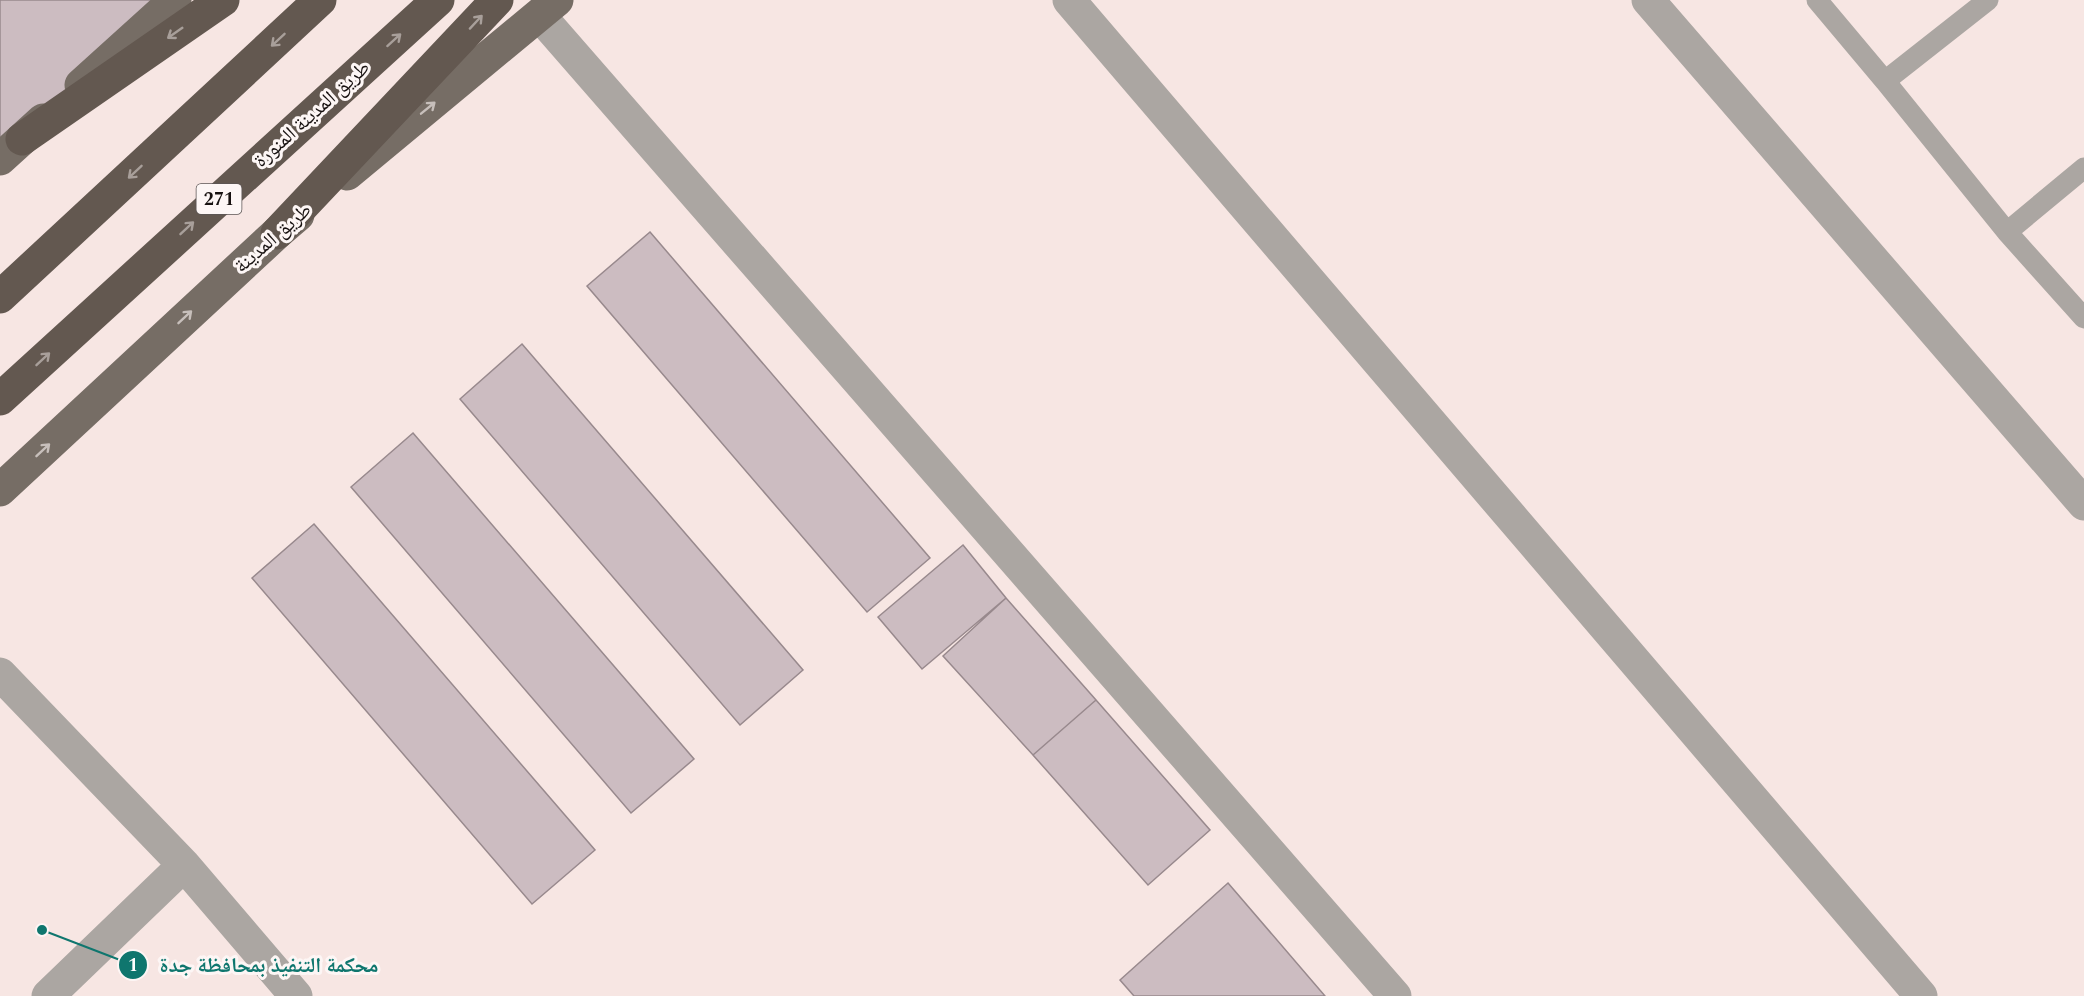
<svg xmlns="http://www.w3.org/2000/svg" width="2084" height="996" viewBox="0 0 2084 996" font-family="Spectral,'Noto Naskh Arabic',serif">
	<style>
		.building { fill: #ccbcc1; stroke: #98898d; stroke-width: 1.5 }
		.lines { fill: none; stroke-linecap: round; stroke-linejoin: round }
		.lane { stroke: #aba6a2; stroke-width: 21 }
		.street { stroke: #aba6a2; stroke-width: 33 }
		.primary { stroke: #766d65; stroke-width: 33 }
		.highway { stroke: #635850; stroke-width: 33 }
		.oneway { stroke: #a89f9a }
		.oneway2 { stroke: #c7bfbb }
		.labels { text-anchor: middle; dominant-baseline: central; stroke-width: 6; stroke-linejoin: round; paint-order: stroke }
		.shield { fill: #fdf6f5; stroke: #5c5655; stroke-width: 1.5 }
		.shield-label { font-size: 18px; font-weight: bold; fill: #171110 }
		.street-label { font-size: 20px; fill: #171110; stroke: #fdf6f5 }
		.leader { fill: none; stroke: #0f766e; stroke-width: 2 }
		.callout-dot { fill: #0f766e; stroke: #fdf6f5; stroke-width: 2 }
		.mark-label { font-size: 18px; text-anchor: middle; font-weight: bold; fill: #fff }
		.callout-label { font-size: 21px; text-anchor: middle; font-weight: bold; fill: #0f766e; stroke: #fdf6f5; stroke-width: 6; stroke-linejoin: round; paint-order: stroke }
	</style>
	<rect width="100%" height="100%" fill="#f7e6e3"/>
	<path class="building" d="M0 0H170L0 155Z
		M650 232 930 558 867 612 587 286Z
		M522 344 803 670 740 725 460 399Z
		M413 433 694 759 631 813 351 487Z
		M314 524 595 850 532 904 252 578Z
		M963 545 1006 598 922 669 878 617Z
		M1006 598 1096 700 1033 755 943 656Z
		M1096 700 1210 830 1148 885 1033 755Z
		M1228 883 1325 996H1134L1120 980Z"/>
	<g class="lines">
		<path class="lane" d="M1817 0 1885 81 1988 0
			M1885 81 2007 232 2084 318
			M2007 232 2084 168"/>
		<path class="street" d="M1069 0 1921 996
			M1648 0 2084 504
			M540 16 1395 996
			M0 674 184 865
			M48 996 184 865 296 996"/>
		<path class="primary" d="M81 85 175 0
			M0 159 43 120
			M347 174 557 0
			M0 490 277 233 298 215"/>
		<path class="highway" d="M22 139 223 0
			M277 233 497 0
			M0 297 320 0
			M0 399 438 0"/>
	</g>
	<defs><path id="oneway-shaft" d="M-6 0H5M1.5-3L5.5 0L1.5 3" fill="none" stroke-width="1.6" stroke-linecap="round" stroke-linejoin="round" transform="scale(1.5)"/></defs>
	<g class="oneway">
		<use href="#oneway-shaft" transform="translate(476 22) rotate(-47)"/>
		<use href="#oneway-shaft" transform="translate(175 33) rotate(145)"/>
		<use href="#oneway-shaft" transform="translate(278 40) rotate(137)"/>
		<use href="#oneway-shaft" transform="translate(394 40) rotate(-42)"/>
		<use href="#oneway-shaft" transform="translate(135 172) rotate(137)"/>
		<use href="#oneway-shaft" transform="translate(187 228) rotate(-43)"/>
		<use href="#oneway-shaft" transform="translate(43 359) rotate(-43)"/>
	</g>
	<g class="oneway2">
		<use href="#oneway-shaft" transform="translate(428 108) rotate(-39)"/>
		<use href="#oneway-shaft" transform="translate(185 317) rotate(-43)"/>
		<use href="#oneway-shaft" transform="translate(43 450) rotate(-43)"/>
	</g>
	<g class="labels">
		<rect class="shield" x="196.5" y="184" width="45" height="30" rx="4.5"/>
		<g class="shield-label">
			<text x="219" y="199">271</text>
		</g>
		<g class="street-label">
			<text transform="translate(312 114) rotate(-42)">طريق المدينة المنورة</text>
			<text transform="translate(273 238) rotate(-41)">طريق المدينة</text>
		</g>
	</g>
	<path class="leader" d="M42 930L133 965"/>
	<g class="callout-dot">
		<circle cx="42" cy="930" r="6"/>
		<circle cx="133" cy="965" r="15"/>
	</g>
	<g class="mark-label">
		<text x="133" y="971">1</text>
	</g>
	<g class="callout-label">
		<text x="269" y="972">محكمة التنفيذ بمحافظة جدة</text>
	</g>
</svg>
